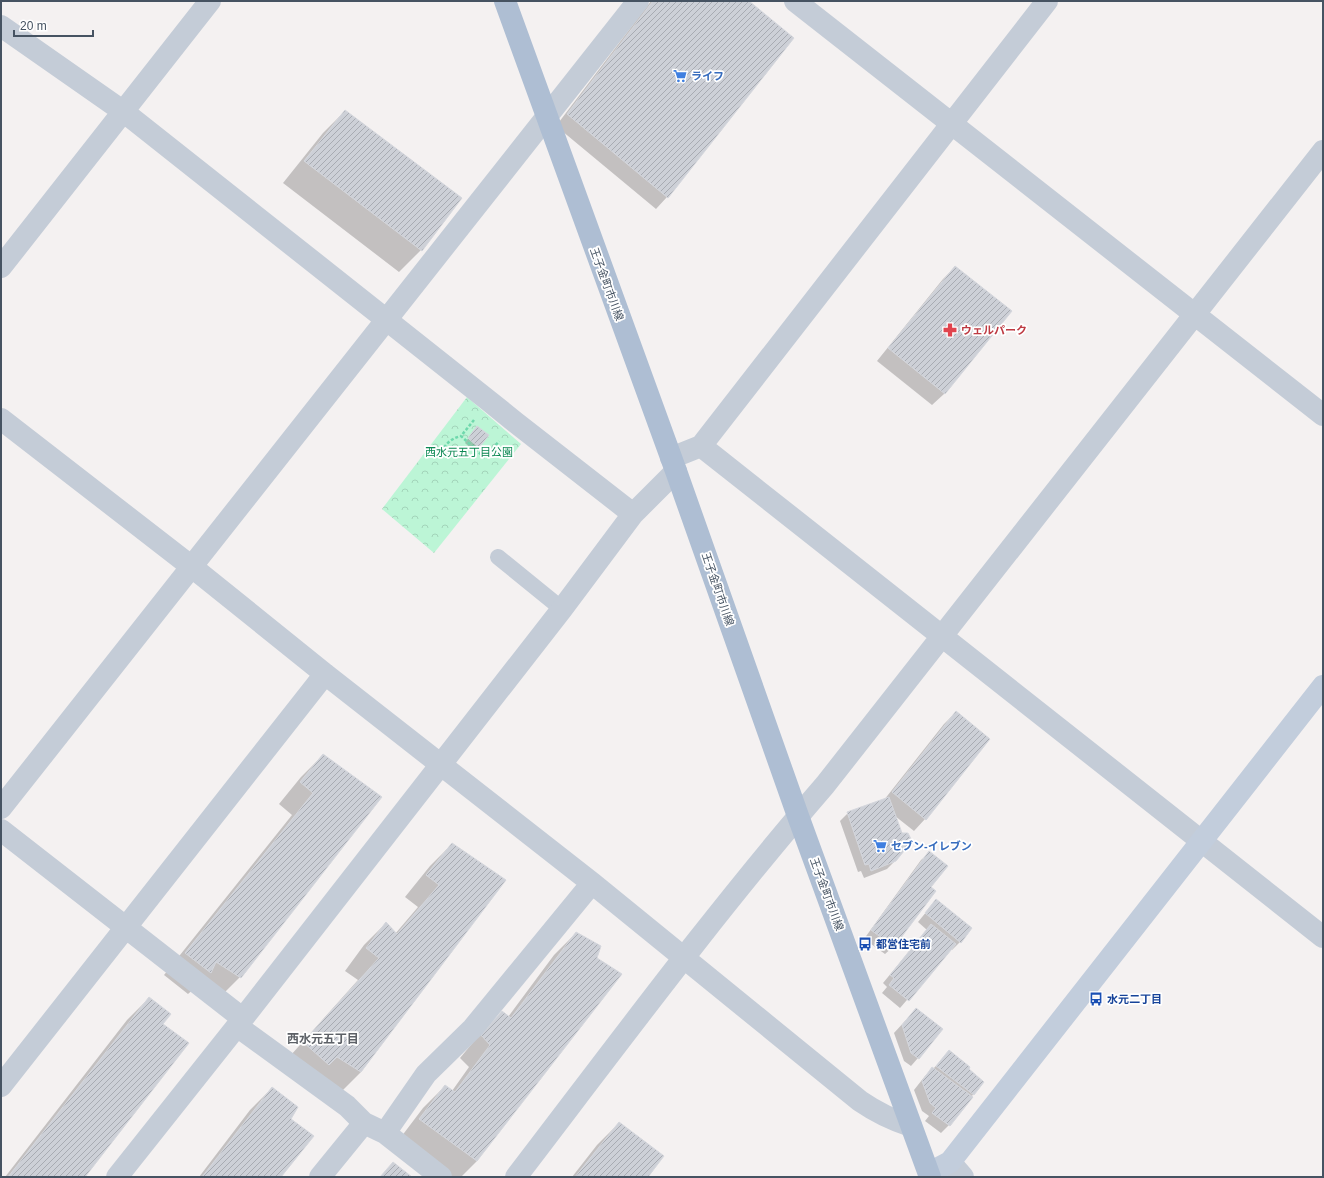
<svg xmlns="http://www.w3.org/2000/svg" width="1324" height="1178" viewBox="0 0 1324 1178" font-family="Helvetica,'Noto Sans JP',sans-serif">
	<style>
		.park { fill: url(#park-crowns) }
		.shadow { fill: #0003 }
		.building { fill: url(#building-hatch); stroke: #d5d7dd }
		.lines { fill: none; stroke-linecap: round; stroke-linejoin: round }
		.path { stroke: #6fd8ac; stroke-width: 2.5; stroke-dasharray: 3 2; stroke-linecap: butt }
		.lane { stroke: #c4ccd7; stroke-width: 16 }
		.street { stroke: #c4ccd7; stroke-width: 22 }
		.secondary { stroke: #c2cddc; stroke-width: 22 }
		.primary { stroke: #aebed3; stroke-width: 22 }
		.labels { text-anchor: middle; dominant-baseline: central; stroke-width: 3.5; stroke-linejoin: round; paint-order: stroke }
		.shop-label { font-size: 11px; font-weight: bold; fill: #366cbe; stroke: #fff; text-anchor: start }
		.street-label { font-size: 11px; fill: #465362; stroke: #fff }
		.health-label { font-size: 11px; font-weight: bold; fill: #be3a42; stroke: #fff; text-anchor: start }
		.park-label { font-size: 11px; fill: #0c8853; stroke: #fff }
		.transit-label { font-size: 11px; font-weight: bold; fill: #164399; stroke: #fff; text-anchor: start }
		.neighbourhood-label { font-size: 12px; font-weight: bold; fill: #5d6167; stroke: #fff }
	</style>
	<defs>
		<pattern id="park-crowns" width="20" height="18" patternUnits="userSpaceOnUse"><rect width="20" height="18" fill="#bcf5d6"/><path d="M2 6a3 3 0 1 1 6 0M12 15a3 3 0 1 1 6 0" fill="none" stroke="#a3d4ba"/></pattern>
		<pattern id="building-hatch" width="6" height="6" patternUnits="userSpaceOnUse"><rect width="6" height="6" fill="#cdd0d7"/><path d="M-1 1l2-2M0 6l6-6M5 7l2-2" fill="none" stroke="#a8abb2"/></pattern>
	</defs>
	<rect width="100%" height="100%" fill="#f4f1f1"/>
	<path class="park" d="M467 397 521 444 434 553 382 509Z"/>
	<path class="shadow" d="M651 1H747L667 197 656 209 556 126Z
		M345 111 461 198 421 250 399 272 283 183 323 133Z
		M955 267 1010 311 944 394 932 405 877 361 943 279Z
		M473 431 487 435 474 451 465 443Z
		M956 712 925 819 914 831 895 816V861L887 869 864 878 861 871 858 872 840 821 848 813 884 800 944 724Z
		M323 755 380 797 240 977 218 999 197 986 188 994 164 975 292 815 279 804 301 777Z
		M452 844 505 880 361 1072 339 1094 282 1065 358 980 345 971 364 945 386 923 395 934 418 907 405 897 430 866Z
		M929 853 930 888 934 891 893 947 885 954 864 939 921 860Z
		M936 900 971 929 960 942 952 950 951 949 900 1008 882 993 887 987 883 983 927 930 918 922Z
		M576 933 477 1161 461 1177H447L398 1141 423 1108 445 1086 452 1091 469 1067 460 1058 480 1034 502 1012 508 1017 554 955Z
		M149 998 162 1024 84 1177H5L127 1020Z
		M916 1009 918 1058 911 1066 904 1061 894 1033Z
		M949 1052 983 1082 949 1125 941 1133 925 1121 929 1116 922 1111 914 1090 925 1076 933 1069Z
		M272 1088 290 1119 280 1177H199L250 1110Z
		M619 1123 646 1177H572L597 1145Z"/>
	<path class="building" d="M653 1H749L794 38 668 198 567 114Z
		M345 110 462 198 422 251 304 161Z
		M955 266 1012 311 945 394 888 348Z
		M477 426 489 435 479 448 468 438Z
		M956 711 990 739 926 820 892 792Z
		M323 754 382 797 241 978 216 962 211 973 185 953 313 793 300 782Z
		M889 797 902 833H908L912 841 896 861 871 871 869 864 865 865 847 812Z
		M452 843 506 880 361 1072 337 1057 329 1065 303 1042 379 958 366 948 386 922 397 934 439 885 426 875Z
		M929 851 948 866 931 887 936 891 894 947 871 930Z
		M936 899 972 928 961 943 925 913Z
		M931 924 956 944 909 1001 889 985 894 978 890 975Z
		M576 932 601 946 597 958 622 974 477 1161 419 1119 445 1085 455 1092 490 1045 481 1035 502 1011 511 1018Z
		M149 997 171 1014 163 1024 189 1043 85 1177H8Z
		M916 1008 943 1029 919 1059 911 1053 902 1025Z
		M949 1050 970 1067 969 1069 984 1082 974 1095 936 1066Z
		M932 1067 973 1097 950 1126 932 1113 936 1108 930 1103 922 1081Z
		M272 1087 298 1107 291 1119 314 1136 281 1177H202Z
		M619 1122 664 1156 648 1177H575Z
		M393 1162 412 1177H380Z"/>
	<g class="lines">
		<path class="path" d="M474 420 461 436 485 458 499 441
			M439 456C444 446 449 439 461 436"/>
		<path class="lane" d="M498 557 562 609"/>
		<path class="street" d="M795 1 1323 415
			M1 26 124 112 489 401 515 422 633 514
			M1 267 210 1
			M1 419 192 567 325 674 592 883 860 1101C876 1112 892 1120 911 1126
			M701 446 1047 1
			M671 458 701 446 1323 937
			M1 808 638 1
			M1 830 242 1018
			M237 1026 347 1106 364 1123 385 1133 441 1177
			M1 1086 325 674
			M385 1133 426 1074 473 1028 592 883
			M950 1162 963 1177
			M117 1177 237 1026 562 609 633 514 676 471
			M320 1177 364 1123
			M516 1177C617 1045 716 911 825 785L1323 151"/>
		<path class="secondary" d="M929 1173 950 1162 1323 686"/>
		<path class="primary" d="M505 1 676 471 798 816 930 1177"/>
	</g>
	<defs>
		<g id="supermarket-bare" transform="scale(1.08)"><path d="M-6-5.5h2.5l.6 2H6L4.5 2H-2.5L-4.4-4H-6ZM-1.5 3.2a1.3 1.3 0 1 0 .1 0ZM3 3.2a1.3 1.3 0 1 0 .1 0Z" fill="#3f7fe0" stroke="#fff" stroke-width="2.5" paint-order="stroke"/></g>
		<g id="pharmacy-bare" transform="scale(1.08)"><path d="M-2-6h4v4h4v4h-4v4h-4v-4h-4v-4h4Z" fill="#e0444e" stroke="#fff" stroke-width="2.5" paint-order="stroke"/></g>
		<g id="bus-bare" transform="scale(1.08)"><path d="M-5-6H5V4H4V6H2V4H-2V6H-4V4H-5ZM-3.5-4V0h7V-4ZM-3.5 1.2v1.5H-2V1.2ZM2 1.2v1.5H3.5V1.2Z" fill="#1a4fb4" stroke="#fff" stroke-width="2.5" paint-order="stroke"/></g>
	</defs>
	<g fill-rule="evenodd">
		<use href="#supermarket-bare" x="680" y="76"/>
		<use href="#pharmacy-bare" x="950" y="330"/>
		<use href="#supermarket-bare" x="880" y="846"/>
		<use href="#bus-bare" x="865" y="944"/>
		<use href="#bus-bare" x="1096" y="999"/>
	</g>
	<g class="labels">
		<g class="shop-label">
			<text x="691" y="76">ライフ</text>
			<text x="891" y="846">セブン-イレブン</text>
		</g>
		<g class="street-label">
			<text transform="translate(607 284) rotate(70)">王子金町市川線</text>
			<text transform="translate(718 589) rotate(71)">王子金町市川線</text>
			<text transform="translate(827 894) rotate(70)">王子金町市川線</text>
		</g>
		<g class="health-label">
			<text x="961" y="330">ウェルパーク</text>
		</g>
		<g class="park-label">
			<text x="469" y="452">西水元五丁目公園</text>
		</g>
		<g class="transit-label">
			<text x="876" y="944">都営住宅前</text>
			<text x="1107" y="999">水元二丁目</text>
		</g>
		<g class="neighbourhood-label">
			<text x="323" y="1039">西水元五丁目</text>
		</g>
	</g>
	<rect width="1324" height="1178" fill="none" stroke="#465362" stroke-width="4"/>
	<path d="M14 30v6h79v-6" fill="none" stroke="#465362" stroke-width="2"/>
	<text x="20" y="30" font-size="12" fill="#465362" stroke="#ffffff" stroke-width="3" paint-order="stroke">20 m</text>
</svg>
